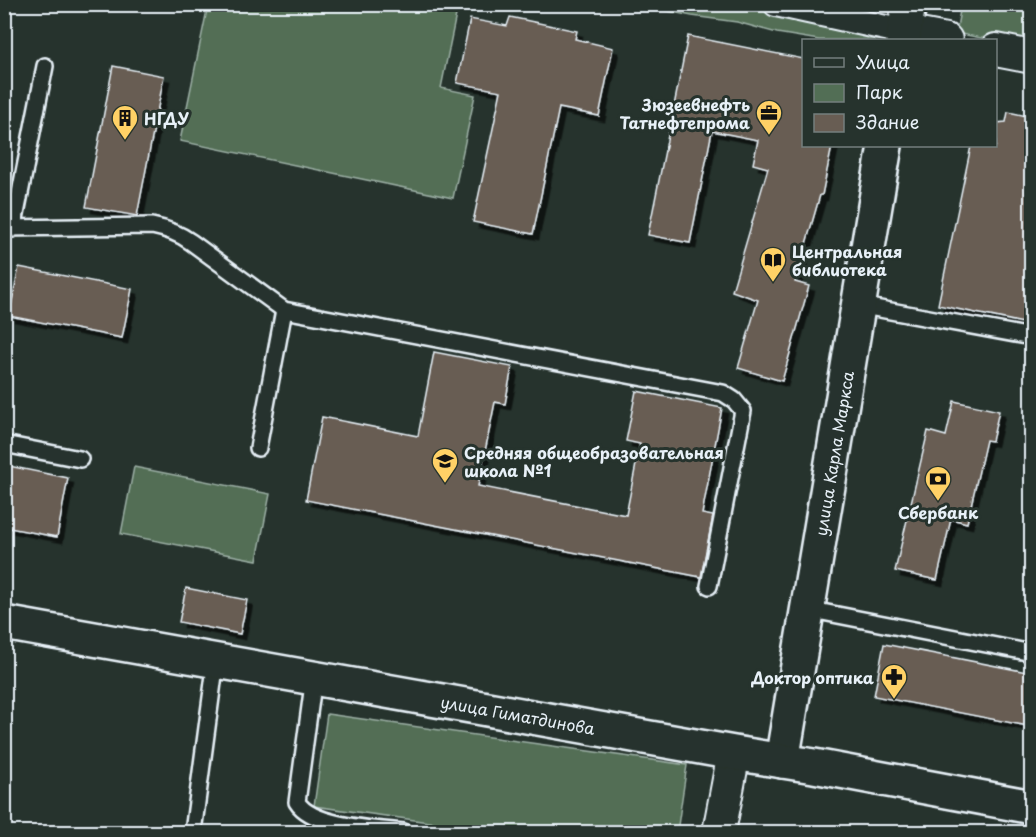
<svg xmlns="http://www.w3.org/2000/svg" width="1036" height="837" viewBox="0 0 1036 837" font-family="'Playpen Sans',sans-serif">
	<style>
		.green { fill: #526e55; stroke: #9db0a6; stroke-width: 1.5 }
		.building { fill: #685d53; stroke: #e8f1f8; stroke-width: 1.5; filter: url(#shadow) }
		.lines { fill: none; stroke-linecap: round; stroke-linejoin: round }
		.service-casing { stroke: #e8f1f8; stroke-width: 20 }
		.pedestrian-casing { stroke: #e8f1f8; stroke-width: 28 }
		.minor-casing { stroke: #e8f1f8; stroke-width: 36 }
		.tertiary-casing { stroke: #e8f1f8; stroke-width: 38 }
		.secondary-casing { stroke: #e8f1f8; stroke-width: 38 }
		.service { stroke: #26332d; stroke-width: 15 }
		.pedestrian { stroke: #26332d; stroke-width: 24 }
		.minor { stroke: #26332d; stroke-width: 32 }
		.tertiary { stroke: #26332d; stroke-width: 33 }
		.secondary { stroke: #26332d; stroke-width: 33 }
		.labels { text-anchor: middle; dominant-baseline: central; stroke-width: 6; stroke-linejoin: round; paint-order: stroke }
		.poi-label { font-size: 16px; font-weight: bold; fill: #e8f1f8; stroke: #26332d; text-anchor: start }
		.street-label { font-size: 16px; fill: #e8f1f8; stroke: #26332d }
	</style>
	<defs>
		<filter id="shadow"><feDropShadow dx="5.5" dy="5.5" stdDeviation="0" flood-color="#0009"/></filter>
	</defs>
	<rect width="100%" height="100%" fill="#26332d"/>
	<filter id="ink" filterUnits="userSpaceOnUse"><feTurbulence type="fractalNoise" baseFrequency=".0167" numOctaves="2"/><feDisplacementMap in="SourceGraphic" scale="12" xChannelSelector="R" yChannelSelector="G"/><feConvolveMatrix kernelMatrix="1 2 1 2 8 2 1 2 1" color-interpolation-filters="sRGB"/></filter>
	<g filter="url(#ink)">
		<path class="green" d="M208 5H458L441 88 475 95 453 198 180 141Z
			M638 5H732L740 7 767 11 880 37 879 40H819L777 33 737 22 692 16Z
			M961 5H1031V48L956 33Z
			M134 467 270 494 257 560 121 534Z
			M327 714 687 765 677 832H501L314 806Z"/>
		<path class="building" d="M510 17 577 31 575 39 613 48 599 116 559 108 533 234 473 222 501 91 457 83 470 19 507 26Z
			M688 36 804 59V146H832L822 195H820L795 282 809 286 782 381 738 368 758 300 732 291 768 168 753 164 758 140 712 131 690 243 648 235Z
			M113 66 164 76 137 216 86 207Z
			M1008 112 1032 117V306L1028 324 938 305 971 146H996V123L1006 122Z
			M19 267 132 289 122 338 9 316Z
			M434 352 512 367 505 404 495 402 478 486 626 515 640 444 626 441 636 391 722 408 702 514 713 516 701 577 306 500 322 417 418 436Z
			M954 401 999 411 992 441 986 440 967 523 951 519 937 580 895 571 928 431 946 436Z
			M4 465 68 478 57 537 4 527Z
			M186 588 247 600 240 634 179 622Z
			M884 644 1032 673V708L1028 726 874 696Z"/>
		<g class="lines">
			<g class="service-casing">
				<path id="service" d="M4 228 152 226C167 229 179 233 191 242L284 310 723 393 734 400 743 411 709 586
					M13 229 45 66
					M858 305 1032 337
					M4 444 80 459
					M258 448 284 310
					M807 609 1027 652
					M314 677 297 802C312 827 376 829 404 832
					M193 832 216 660"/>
			</g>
			<g class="pedestrian-casing">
				<path id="pedestrian" d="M776 4 904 32"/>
			</g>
			<g class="minor-casing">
				<path id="minor" d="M904 32 946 40
					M996 50 1032 57
					M719 832 734 753"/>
			</g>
			<g class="tertiary-casing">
				<g id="tertiary">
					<path d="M903 40 909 4"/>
					<path id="s1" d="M782 761 885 146"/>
				</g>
			</g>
			<g class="secondary-casing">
				<g id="secondary">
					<path id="s2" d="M4 623 734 753 814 766 1032 807"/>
				</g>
			</g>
			<use href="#service" class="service"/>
			<use href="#pedestrian" class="pedestrian"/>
			<use href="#minor" class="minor"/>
			<use href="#tertiary" class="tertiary"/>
			<use href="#secondary" class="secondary"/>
		</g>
	</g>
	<defs>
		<g id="office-pin" transform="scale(1.35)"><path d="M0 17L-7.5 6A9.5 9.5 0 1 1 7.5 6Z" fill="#ffd166" stroke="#26332d"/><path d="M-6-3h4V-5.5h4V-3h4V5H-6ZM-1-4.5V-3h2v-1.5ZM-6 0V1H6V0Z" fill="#111"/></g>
		<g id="building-pin" transform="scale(1.35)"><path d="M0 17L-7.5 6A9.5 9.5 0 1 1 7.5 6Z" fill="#ffd166" stroke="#26332d"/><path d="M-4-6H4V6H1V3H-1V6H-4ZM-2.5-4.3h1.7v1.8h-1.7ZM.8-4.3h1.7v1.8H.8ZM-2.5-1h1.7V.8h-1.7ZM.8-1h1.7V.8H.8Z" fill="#111"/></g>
		<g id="library-pin" transform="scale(1.35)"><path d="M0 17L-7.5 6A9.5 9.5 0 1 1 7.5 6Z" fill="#ffd166" stroke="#26332d"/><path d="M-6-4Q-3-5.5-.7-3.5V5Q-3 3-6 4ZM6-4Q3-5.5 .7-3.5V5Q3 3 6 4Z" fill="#111"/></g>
		<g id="school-pin" transform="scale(1.35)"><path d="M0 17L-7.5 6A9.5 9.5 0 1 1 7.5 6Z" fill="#ffd166" stroke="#26332d"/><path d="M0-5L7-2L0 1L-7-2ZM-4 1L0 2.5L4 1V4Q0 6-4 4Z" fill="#111"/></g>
		<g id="bank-pin" transform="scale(1.35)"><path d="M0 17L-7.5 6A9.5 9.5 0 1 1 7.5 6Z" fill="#ffd166" stroke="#26332d"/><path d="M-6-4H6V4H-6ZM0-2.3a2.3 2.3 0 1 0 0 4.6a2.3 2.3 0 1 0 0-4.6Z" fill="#111"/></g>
		<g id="pharmacy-pin" transform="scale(1.35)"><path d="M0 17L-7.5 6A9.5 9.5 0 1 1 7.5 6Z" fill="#ffd166" stroke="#26332d"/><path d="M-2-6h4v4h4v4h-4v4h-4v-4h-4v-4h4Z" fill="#111"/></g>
	</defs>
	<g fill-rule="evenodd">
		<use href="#office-pin" x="769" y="113"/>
		<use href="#building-pin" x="125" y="118"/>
		<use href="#library-pin" x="773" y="260"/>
		<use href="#school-pin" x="445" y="461"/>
		<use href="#bank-pin" x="938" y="479"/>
		<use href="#pharmacy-pin" x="894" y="677"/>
	</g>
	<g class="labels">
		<g class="poi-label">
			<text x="750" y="104" text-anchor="end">Зюзеевнефть<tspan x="750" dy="18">Татнефтепрома</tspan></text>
			<text x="144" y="118">НГДУ</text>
			<text x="792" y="251">Центральная<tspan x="792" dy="18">библиотека</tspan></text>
			<text x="464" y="452">Средняя общеобразовательная<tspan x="464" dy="18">школа №1</tspan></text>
			<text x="938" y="512" text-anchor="middle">Сбербанк</text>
			<text x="874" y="677" text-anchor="end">Доктор оптика</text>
		</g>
		<g class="street-label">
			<text stroke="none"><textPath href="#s1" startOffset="312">улица Карла Маркса</textPath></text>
			<text stroke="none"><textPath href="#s2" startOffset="522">улица Гиматдинова</textPath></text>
		</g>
	</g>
	<rect width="1036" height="837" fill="none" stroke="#26332d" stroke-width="24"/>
	<rect x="12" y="12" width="1012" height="813" fill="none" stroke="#e8f1f8" stroke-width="2" filter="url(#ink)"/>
	<rect x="802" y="39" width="195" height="108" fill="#26332d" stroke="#747f7e" stroke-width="1.5"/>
	<rect x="814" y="58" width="30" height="9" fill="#26332d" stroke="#747f7e" stroke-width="1.5"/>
	<text x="856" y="69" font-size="18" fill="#e8f1f8">Улица</text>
	<rect x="814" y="84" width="30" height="18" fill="#526e55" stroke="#747f7e" stroke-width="1.5"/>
	<text x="856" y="99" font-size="18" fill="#e8f1f8">Парк</text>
	<rect x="814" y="114" width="30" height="18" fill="#685d53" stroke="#747f7e" stroke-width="1.5"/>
	<text x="856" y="129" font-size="18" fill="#e8f1f8">Здание</text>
</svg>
